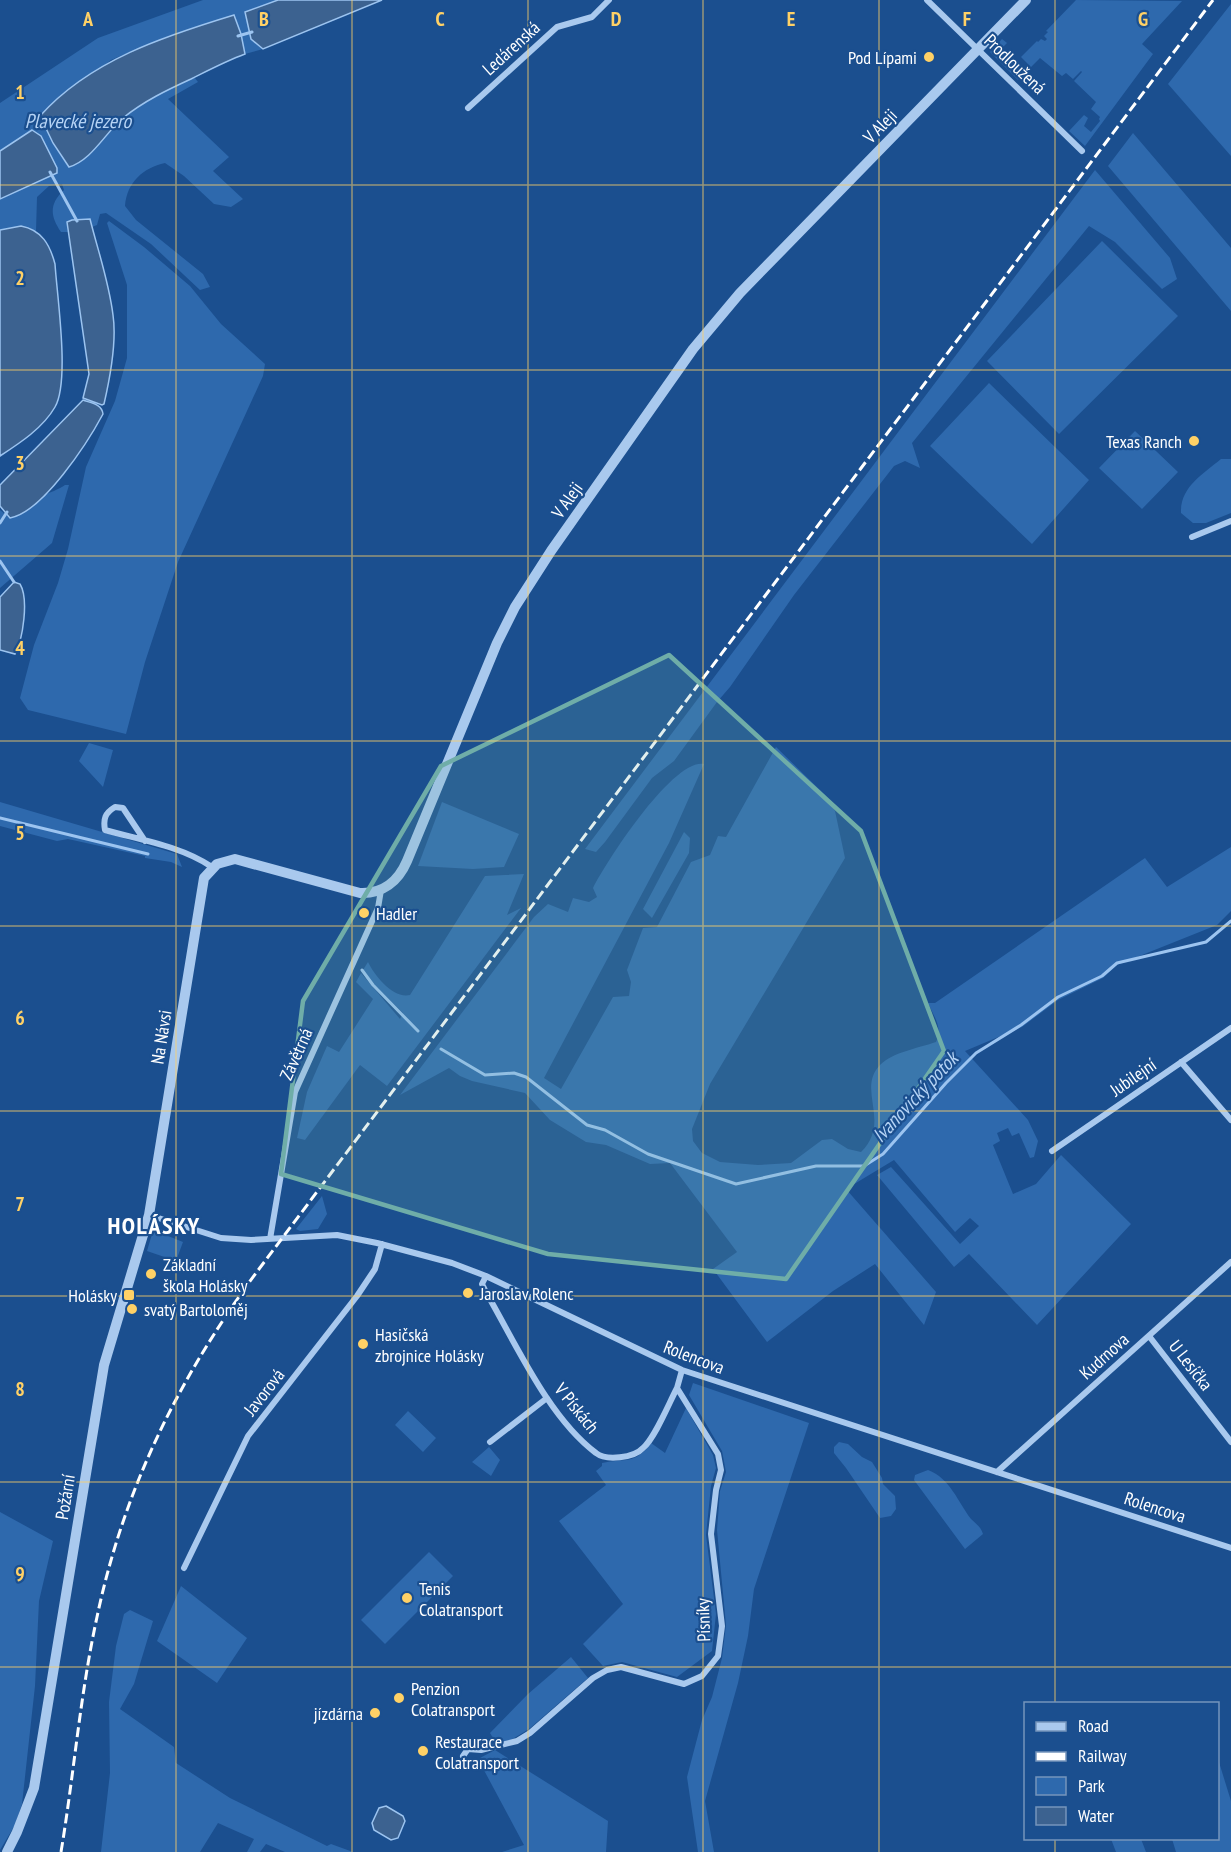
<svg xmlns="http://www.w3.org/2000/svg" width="1231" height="1852" viewBox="0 0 1231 1852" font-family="'PT Sans Narrow',sans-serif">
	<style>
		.green { fill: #2e69ad }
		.water { fill: #3c6290; stroke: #9cc4f0; stroke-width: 1.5 }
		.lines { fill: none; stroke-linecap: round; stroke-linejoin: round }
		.stream { stroke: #9cc4f0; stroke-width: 3 }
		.minor { stroke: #a9c9ee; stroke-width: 6 }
		.tertiary { stroke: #a9c9ee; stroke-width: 10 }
		.rail { stroke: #fff; stroke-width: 3; stroke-dasharray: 10 4.5; stroke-linecap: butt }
		.marked { fill: #6fada8; fill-opacity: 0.2; stroke: #6fada8; stroke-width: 4.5; stroke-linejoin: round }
		.grid { fill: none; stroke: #ffd166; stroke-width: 1.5; stroke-opacity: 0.55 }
		.poi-dot { fill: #ffd166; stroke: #1b4f8f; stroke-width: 2 }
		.labels { text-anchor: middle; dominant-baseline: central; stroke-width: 4.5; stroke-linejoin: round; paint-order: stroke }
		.street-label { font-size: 18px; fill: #fff; stroke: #1b4f8f }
		.poi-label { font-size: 18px; fill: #fff; stroke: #1b4f8f; text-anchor: start }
		.water-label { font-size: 20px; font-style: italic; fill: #b5d3f5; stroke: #1b4f8f }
		.district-label { font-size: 24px; font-weight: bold; letter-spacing: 1.5px; fill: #fff; stroke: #1b4f8f }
		.grid-label { font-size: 20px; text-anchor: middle; font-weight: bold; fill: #ffd166; stroke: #1b4f8f; stroke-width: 4.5; stroke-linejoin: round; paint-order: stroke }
	</style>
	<rect width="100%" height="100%" fill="#1b4f8f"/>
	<path class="green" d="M203 0H278L274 2 251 39 263 49 245 54 241 34 234 15 166 37 111 60 40 116 53 143 69 167 95 148 122 119 153 97 194 77 198 82 168 99 229 157 213 171 243 199 231 207 214 204 184 176 165 163C143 168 127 182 125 206L136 220 203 274 210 287 200 290 151 244 106 213 100 214 97 225 92 227 90 219 67 222 68 232H61C50 216 49 204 64 190L62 184 49 186 37 197 36 231 21 226 0 230V199L57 173V168L41 136 32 130 0 151V103L98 38Z
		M1076 0 1182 1 1142 44 1153 54 1085 146 1069 131 1084 115 1088 118 1084 126 1091 132 1100 121 1099 119 1100 117 1091 109 1096 102 1074 81 1082 72 1081 71 1073 79 1066 73 1062 76 1040 58 1031 67 1021 57 1037 41 1038 42 1041 39 1045 41 1047 39 1044 36 1048 32 1046 31Z
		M1231 4V156L1168 84Z
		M1002 39 1007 43 999 51 1008 60 1013 59 1022 68 1020 71 1023 75 1018 80 990 52Z
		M1133 133 1231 248V311L1108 166Z
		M1095 170 1170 258 1177 279 1162 289 1115 242 1089 226 912 443 920 468 905 461 894 466 794 595 730 687 717 702 674 761 652 778 605 842 596 852 585 849Z
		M109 221 144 247 190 286 221 324 265 364 263 376 178 562 145 662 126 734 28 710 20 698 34 645 58 583 68 549 86 467 115 401 127 358V285L107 223Z
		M1102 241 1178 316 1059 434 987 361Z
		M989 383 1089 480 1032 544 930 446Z
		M1135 431 1178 472 1142 509 1099 468Z
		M1221 459H1231V513L1206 523H1193L1181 513C1180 487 1203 474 1221 459Z
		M65 485H69L52 543 0 588V510L10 518C27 511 29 506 43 496 50 492 58 490 65 485Z
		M89 743 113 750 103 787 79 761Z
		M776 747 825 795 835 811 845 858 710 1084 692 1129 693 1141 702 1153 720 1162 758 1165 791 1163 822 1140 832 1139 848 1149 861 1152C892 1121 856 1090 880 1065 893 1052 919 1048 936 1042 943 1027 934 1017 928 1003H935L1145 858 1167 887 1231 847V911L1217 925 1117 965 1103 978 1058 1000 1022 1027 965 1051 1028 1120 1038 1141 1034 1157 1030 1158 1019 1133 1012 1136 1008 1128 997 1133 1000 1141 993 1145 1013 1194 1036 1184 1061 1155 1131 1224 1037 1325 969 1254 954 1267 877 1175 891 1167 960 1244 979 1226 970 1218 955 1232 894 1160 846 1189 936 1292 924 1325 875 1264 833 1291 767 1342 713 1269 737 1252 670 1163 650 1164 606 1145 586 1142 550 1120 525 1093 472 1081 460 1076 449 1068 400 1095 534 917 548 904 568 912 573 898 589 902 597 897 593 888C606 862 673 758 704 764L669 843 544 1078 561 1089 613 997 629 996 631 982 627 970 643 928 657 927 691 862 710 855 718 836 726 837Z
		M0 802 177 854 182 867 171 862 145 858V856L68 839 57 841 0 826Z
		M442 802 519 834 504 867 473 869 418 866Z
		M684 832 690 838 689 853 652 918 643 909Z
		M524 874 507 915 521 908 387 1086 360 1065 305 1140 297 1138 307 1092 327 1046 339 1052 373 999 356 982 361 973 400 1019 403 1013 373 984 363 970 368 962C375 976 393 999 410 995L485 876Z
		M322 1196 327 1214 318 1229 300 1231 296 1229Z
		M156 1229H164L163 1234 183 1242 176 1261 147 1251 152 1234Z
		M693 1383 809 1423 754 1589 748 1636 738 1683 705 1801 714 1852H698L687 1777 702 1720 712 1697 722 1658 726 1625 717 1530 720 1491 726 1472 722 1451 689 1395Z
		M686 1408 713 1455 716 1468 711 1486 706 1535 716 1614 712 1651 677 1677 622 1662 603 1666 583 1644 623 1604 559 1521 606 1485 596 1471 602 1466V1463C625 1458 635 1465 651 1443L665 1453Z
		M408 1411 436 1438 423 1452 395 1425Z
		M839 1442 848 1444 862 1457 872 1462 882 1478 883 1484 895 1496 896 1509 891 1516 880 1518 846 1468 834 1453V1447Z
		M489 1447 500 1460 491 1476 472 1462Z
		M928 1470C950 1478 958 1502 971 1519 976 1524 981 1527 983 1534L965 1549 914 1480 915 1475Z
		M0 1512 53 1541 39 1601 35 1686 22 1804 15 1825 0 1850Z
		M429 1552 453 1576 385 1644 361 1620Z
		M181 1586 247 1638 217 1683 157 1641Z
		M130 1610 153 1621 134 1684 120 1709 174 1747 176 1763 230 1798 327 1846 331 1844 353 1852H285L266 1844 260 1852H247L254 1839 218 1823 200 1852H101L110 1773 109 1702 116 1646 124 1614Z
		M571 1657 588 1678 529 1729 511 1740 496 1743 490 1733 528 1694Z
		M495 1750 608 1821 606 1852H502L524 1845 478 1759Z
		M1218 1759 1231 1801V1852H1176L1172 1839 1218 1838Z
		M1111 1839H1141L1146 1852H1116Z"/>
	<path class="water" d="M278 0H382L263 49 251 39 245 12Z
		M234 15 241 34 245 54C226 61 209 70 191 79 167 90 144 101 123 118 105 133 92 160 69 167L53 143 40 116C90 60 165 36 234 15Z
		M32 130 41 136 57 168V173L0 199V151Z
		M90 219C98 251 109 282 113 315 117 342 110 378 104 404L102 405 83 398 89 374 67 222 72 220Z
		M21 226C42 230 50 245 55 264 57 296 70 381 55 407 43 428 20 443 0 456V230Z
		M83 400C91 403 102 404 103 414 88 442 43 512 10 518L0 506V485Z
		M14 582 20 584C29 599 23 639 15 654L0 650V597Z
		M386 1806 403 1816 405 1821 398 1838 391 1840 374 1830 372 1823 379 1808Z"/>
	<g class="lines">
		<path class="stream" d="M238 36 252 32
			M50 172 77 221
			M0 523 7 512
			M0 561 14 582
			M0 818 148 854
			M362 970 373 985 418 1031
			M441 1049 485 1075 514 1073 526 1077 587 1125 605 1130 648 1154 736 1184 816 1166H864L883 1154 946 1083 976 1053 1021 1025 1058 997 1102 976 1117 963 1206 942 1231 921"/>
		<path class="minor" d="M927 0 1082 151
			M468 108 557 27 592 17 609 0
			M1192 537 1231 521
			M145 841 123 808 115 807C105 813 103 819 105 830 141 840 181 846 212 867
			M1181 1062 1231 1120
			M1052 1151 1231 1028
			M149 1215 221 1238 251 1240 337 1235 377 1243 452 1263 486 1276 682 1370 1231 1548
			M270 1239 295 1092 378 908 381 890
			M486 1276 482 1284 487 1294C516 1344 549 1418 596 1453 606 1461 634 1458 643 1448 655 1438 669 1403 677 1388
			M1149 1336 1231 1442
			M490 1442 547 1398
			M997 1472 1231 1262
			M184 1568 248 1436 357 1296 375 1269 382 1244
			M463 1756 468 1749 481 1750 517 1741 530 1733 593 1678 607 1670 621 1667 684 1684 702 1676 718 1656 722 1626 711 1534 716 1490 721 1470 718 1454 677 1388 682 1370"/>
		<path class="tertiary" d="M7 1852 17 1832 34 1788 104 1365 149 1215 204 878 217 864 235 859 360 893C382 894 398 882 407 861L497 643 515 607 551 551 693 349 740 293 1026 0"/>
		<path class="rail" d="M61 1852C74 1774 80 1695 97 1617 124 1488 179 1378 256 1273L1213 0"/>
	</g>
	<path class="marked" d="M669 655 861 831 944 1051 786 1279 548 1254 281 1174 303 1001 441 766Z"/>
	<path class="grid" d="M176 0V1852M352 0V1852M528 0V1852M703 0V1852M879 0V1852M1055 0V1704M0 185H1231M0 370H1231M0 556H1231M0 741H1231M0 926H1231M0 1111H1231M0 1296H1231M0 1482H1231M0 1667H1231M1055 1838V1852"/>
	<g class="poi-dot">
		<circle cx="929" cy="57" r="6"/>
		<circle cx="1194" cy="441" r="6"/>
		<circle cx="364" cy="913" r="6"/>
		<circle cx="151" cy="1274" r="6"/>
		<circle cx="468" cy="1293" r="6"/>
		<rect x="123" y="1289" width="12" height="12" rx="3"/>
		<circle cx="132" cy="1309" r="6"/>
		<circle cx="363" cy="1344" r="6"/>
		<circle cx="407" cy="1598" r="6"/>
		<circle cx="399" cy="1698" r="6"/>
		<circle cx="375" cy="1713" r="6"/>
		<circle cx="423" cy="1751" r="6"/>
	</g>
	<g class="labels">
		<g class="street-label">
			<text transform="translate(511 48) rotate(-42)">Ledárenská</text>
			<text transform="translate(1015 64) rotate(44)">Prodloužená</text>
			<text transform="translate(880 126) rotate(-46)">V Aleji</text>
			<text transform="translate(567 500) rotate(-55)">V Aleji</text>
			<text transform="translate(161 1037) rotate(-81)">Na Návsi</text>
			<text transform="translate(296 1054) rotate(-66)">Závětrná</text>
			<text transform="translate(1133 1077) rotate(-35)">Jubilejní</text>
			<text transform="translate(1104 1356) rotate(-42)">Kudrnova</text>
			<text transform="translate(694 1357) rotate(21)">Rolencova</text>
			<text transform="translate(1191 1365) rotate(52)">U Lesíčka</text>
			<text transform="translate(264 1392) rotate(-52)">Javorová</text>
			<text transform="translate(577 1408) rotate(51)">V Pískách</text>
			<text transform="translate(65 1497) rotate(-81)">Požární</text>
			<text transform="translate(1155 1507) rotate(18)">Rolencova</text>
			<text transform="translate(703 1620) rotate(-92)">Písníky</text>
		</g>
		<g class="poi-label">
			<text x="917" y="57" text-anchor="end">Pod Lípami</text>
			<text x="1182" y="441" text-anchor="end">Texas Ranch</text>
			<text x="376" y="913">Hadler</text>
			<text x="163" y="1264">Základní<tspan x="163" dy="21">škola Holásky</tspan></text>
			<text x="480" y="1293">Jaroslav Rolenc</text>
			<text x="117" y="1295" text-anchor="end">Holásky</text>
			<text x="144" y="1309">svatý Bartoloměj</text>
			<text x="375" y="1334">Hasičská<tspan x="375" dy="21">zbrojnice Holásky</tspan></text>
			<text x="419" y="1588">Tenis<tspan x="419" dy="21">Colatransport</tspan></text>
			<text x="411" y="1688">Penzion<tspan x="411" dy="21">Colatransport</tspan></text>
			<text x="363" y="1713" text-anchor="end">jízdárna</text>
			<text x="435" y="1741">Restaurace<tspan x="435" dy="21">Colatransport</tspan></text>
		</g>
		<g class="water-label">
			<text x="78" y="121">Plavecké jezero</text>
			<text transform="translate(915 1097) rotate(-47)">Ivanovický potok</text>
		</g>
		<g class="district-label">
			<text x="154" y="1225">HOLÁSKY</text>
		</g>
	</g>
	<g class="grid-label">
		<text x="88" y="26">A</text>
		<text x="264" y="26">B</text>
		<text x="440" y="26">C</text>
		<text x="616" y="26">D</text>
		<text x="791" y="26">E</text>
		<text x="967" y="26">F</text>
		<text x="1143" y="26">G</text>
		<text x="20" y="99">1</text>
		<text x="20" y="285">2</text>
		<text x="20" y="470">3</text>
		<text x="20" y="655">4</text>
		<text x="20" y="840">5</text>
		<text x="20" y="1025">6</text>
		<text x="20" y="1211">7</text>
		<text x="20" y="1396">8</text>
		<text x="20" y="1581">9</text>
	</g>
	<rect x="1024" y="1702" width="195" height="138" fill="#1b4f8f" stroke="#7695bc" stroke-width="1.5"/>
	<rect x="1036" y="1722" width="30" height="9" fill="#a9c9ee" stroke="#7695bc" stroke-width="1.5"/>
	<text x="1078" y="1732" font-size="18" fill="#ffffff">Road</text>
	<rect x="1036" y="1752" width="30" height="9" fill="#ffffff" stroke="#7695bc" stroke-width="1.5"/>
	<text x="1078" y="1762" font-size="18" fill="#ffffff">Railway</text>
	<rect x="1036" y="1777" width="30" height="18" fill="#2e69ad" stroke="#7695bc" stroke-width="1.5"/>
	<text x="1078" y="1792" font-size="18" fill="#ffffff">Park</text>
	<rect x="1036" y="1807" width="30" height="18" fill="#3c6290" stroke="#7695bc" stroke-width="1.5"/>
	<text x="1078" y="1822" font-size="18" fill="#ffffff">Water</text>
</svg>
